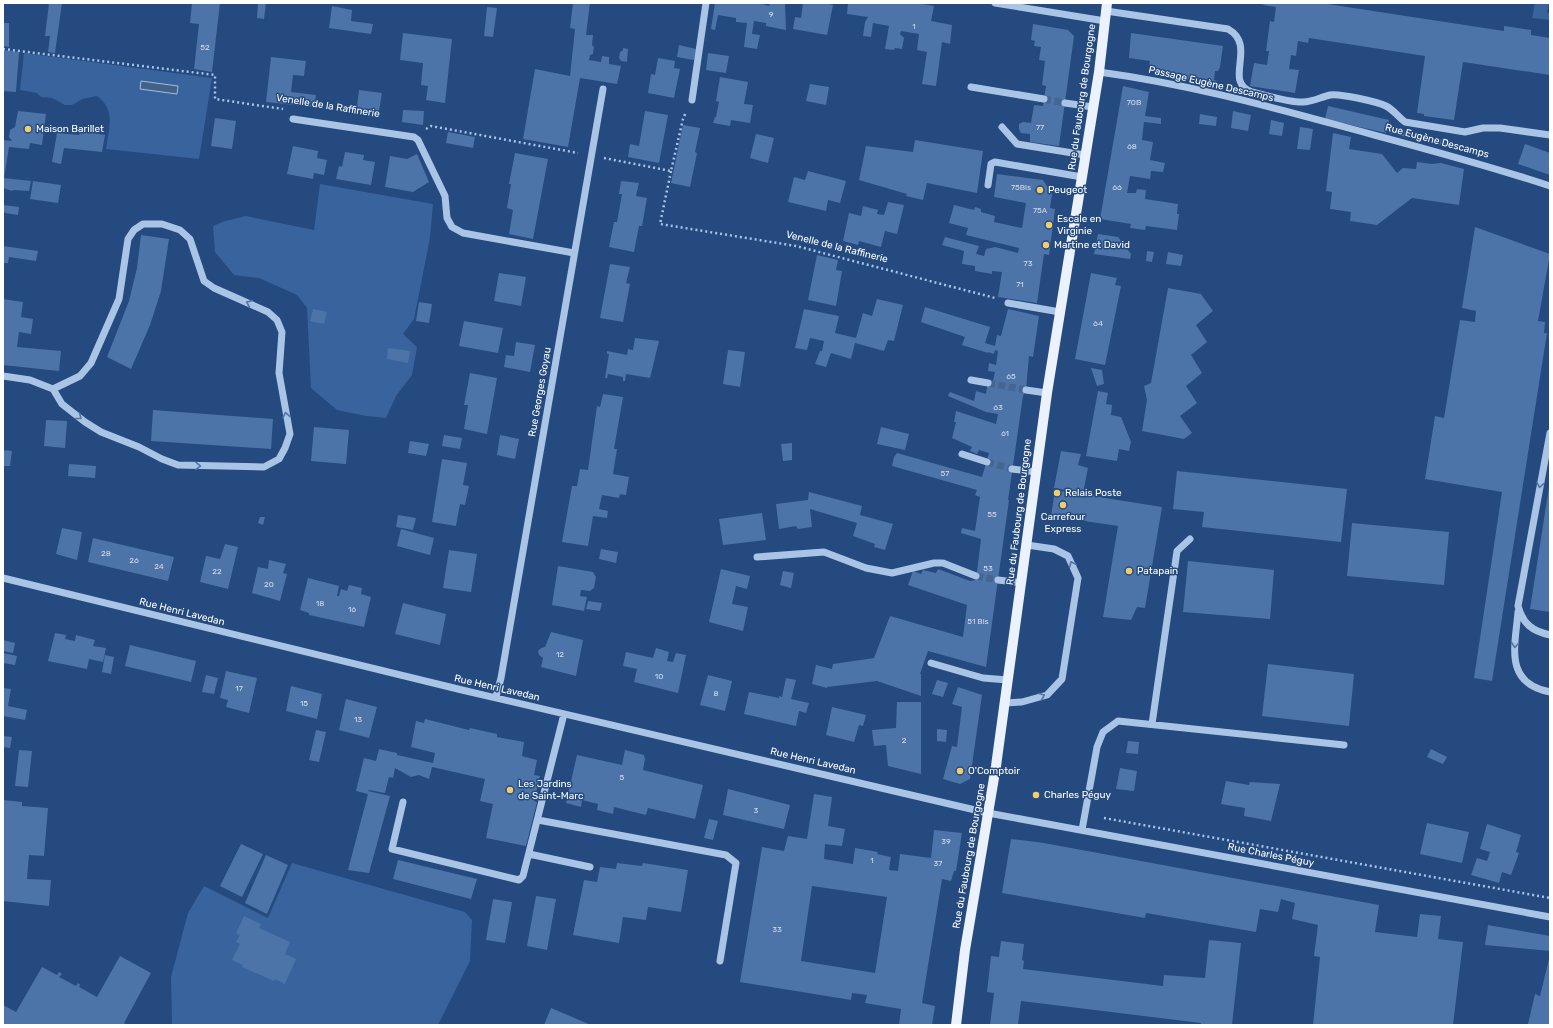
<svg xmlns="http://www.w3.org/2000/svg" width="1553" height="1028" viewBox="0 0 1553 1028" font-family="Rubik,sans-serif">
	<style>
		.green { fill: #38639d }
		.water { fill: #456187; stroke: #9ebfe7 }
		.building { fill: #4c74a8; fill-rule: evenodd }
		.lines { fill: none; stroke-linecap: round; stroke-linejoin: round }
		.minor-tunnel { stroke: #456592; stroke-width: 7; stroke-dasharray: 7 3.5; stroke-linecap: butt }
		.path { stroke: #aac4e6; stroke-width: 2.5; stroke-dasharray: 2 3; stroke-linecap: butt }
		.minor { stroke: #aac4e6; stroke-width: 7 }
		.major { stroke: #ebf2fd; stroke-width: 10 }
		.oneway { stroke: #5375a3 }
		.poi-dot { fill: #f1cd6e; stroke: #244a7f; stroke-width: 1.5 }
		.labels { text-anchor: middle; dominant-baseline: central; stroke-width: 3; stroke-linejoin: round; paint-order: stroke }
		.number-label { font-size: 8px; fill: #d2dce9 }
		.street-label { font-size: 10px; fill: #fff; stroke: #244a7f }
		.poi-label { font-size: 10px; fill: #fff; stroke: #244a7f; text-anchor: start }
	</style>
	<rect width="100%" height="100%" fill="#244a7f"/>
	<path class="green" d="M1535 3H1549L1547 13H1550V20L1532 18Z
		M24 53 212 78 199 159 106 149C109 129 116 110 97 96L82 99 72 105H65L52 98 41 97 37 93 20 90Z
		M320 184 433 204 430 238 414 319 403 334 417 347 412 375 396 396 386 418 366 416 337 410 311 388 307 308 297 295 259 278 234 275 215 252 213 226 225 221 246 216 314 230Z
		M292 863 465 912 472 920 470 961 438 1025H172L171 977 188 913 204 886 268 918Z"/>
	<path class="water" d="M141 81 178 86 177 94 140 89Z"/>
	<path class="building" d="M49 3H62L55 53 48 52 50 36H45Z
		M192 3H220L212 72 194 69 199 24 190 23Z
		M258 3H266L264 19 257 18Z
		M573 3H590L586 35H593L592 45 594 47 593 54 590 55 589 60 601 62 602 56 609 57V64L621 66 617 84 580 78 568 147 523 139 535 69 570 76 575 29 570 28Z
		M715 3H758L769 6 770 3H785L786 30 766 26V23L754 21 752 34 760 35 757 49 744 47 747 23 736 22V18L718 15 715 30 711 29Z
		M803 3H824L833 5 827 35 793 29 795 17 801 18Z
		M848 3H916L934 6 931 21 952 25 950 44 942 42 936 86 922 84 927 52 917 50 919 34 901 31 900 34 904 38 902 49 895 48 894 50 885 49 889 26 873 23 871 37 863 36 865 22 868 17 847 14Z
		M1264 3H1321L1504 31V26L1531 30V35L1550 38V75L1463 62 1454 120 1424 116V114L1417 113 1425 56 1309 38 1308 43 1298 41 1296 56 1291 55 1289 69 1299 70 1295 93 1250 86 1254 63 1267 65 1269 51H1266L1270 21 1274 22 1276 7 1263 5Z
		M332 6 352 10 351 21 373 24 371 34 329 28Z
		M487 7 497 8 493 37 484 36Z
		M3 23H9V47L3 46Z
		M1033 24 1068 30 1074 36 1059 146 1030 142V134L1021 133 1019 129V124L1023 122 1031 123 1034 105 1043 106 1046 86 1042 85 1045 61 1039 60 1041 47 1034 46 1035 41 1031 40Z
		M403 33 452 39 445 103 426 100 428 86 421 85 423 63 400 60Z
		M1131 33 1223 46 1220 67 1218 71H1215L1214 80 1217 81 1215 86 1148 71 1150 61 1129 58Z
		M679 45 696 49 694 60 677 57Z
		M623 48 628 49 627 62 621 61 619 58 620 52 623 50Z
		M3 50 19 52 16 92 3 91Z
		M708 53 729 56 726 73 706 70Z
		M271 57 306 61 304 76 293 75 291 92 316 95 314 107 266 102Z
		M658 58 675 61 674 68 680 69 674 98 648 93 651 74 655 75Z
		M720 77 748 82 744 104 753 105 750 123 731 120 730 126 713 123 715 117H716L719 102 716 101Z
		M810 84 829 87 826 105 806 101Z
		M1123 86 1149 92 1145 116 1161 118V124L1144 122 1142 140 1153 142 1150 160 1165 163 1163 172 1151 171 1150 179 1130 176 1127 193H1136L1137 189 1146 190 1145 199 1178 204 1177 214H1179L1177 230 1146 226 1145 230 1130 228 1131 224 1100 219Z
		M359 90 382 93 378 117 356 114Z
		M1328 106 1389 120 1386 133 1325 119Z
		M403 110 424 111 423 125 402 122Z
		M18 111 46 114 42 145 30 143 29 149 9 147 4 178 31 181 29 191 13 190 12 191 3 188V140L12 141 9 137 10 130 15 127Z
		M645 111 668 115 659 163 628 157 630 144 639 146Z
		M1233 111 1251 115 1248 131 1231 128Z
		M1200 114 1217 117 1216 126 1199 124Z
		M215 118 236 121 232 149 211 146Z
		M1271 120 1284 123 1282 136 1269 134Z
		M683 125 700 128 695 152 697 153 690 187 671 183Z
		M1300 127 1313 129 1310 150 1297 149Z
		M1390 128 1452 142 1450 147 1389 133Z
		M80 131 105 135 102 152 64 148 61 164 52 162 57 133 79 135Z
		M448 132 475 137 473 148 446 143Z
		M1333 133 1351 137 1349 149 1382 154 1397 173 1403 168 1416 169 1417 162 1432 164 1441 163 1464 169 1459 205 1412 198 1377 225 1350 221 1351 212 1330 209 1332 192 1326 191Z
		M756 134 774 138 768 163 750 158Z
		M915 140 983 151 977 193 927 183 923 200 906 196 907 194 859 180 866 146 913 152Z
		M1525 144 1550 153V175L1518 164Z
		M293 146 318 151 317 158 327 160 324 175 314 173 313 179 287 174Z
		M345 152 364 155 363 160 375 162 371 185 336 179 339 166 342 167Z
		M515 153 548 159 533 239 509 234 513 210 507 208 511 184H509Z
		M417 154 429 182 413 192 385 187 390 156 407 159Z
		M808 171 846 181 840 203 828 200 826 211 788 202 794 177 805 180Z
		M997 174 1043 180 1052 194 1050 208 1055 209 1054 217 1049 255 1044 254 1037 303 998 297 1002 272 992 271V274L975 271V266L962 264 964 251 942 245 945 237 979 246 976 254 984 256 986 249 995 247 1018 253 1019 248 966 235 968 228 949 223 954 205 974 210 975 207 981 209V212L995 216 994 222 1022 228 1026 203 994 197Z
		M33 181 61 185 58 203 30 199Z
		M621 181 639 183 636 196 647 198 642 226H639L634 252 609 247 614 222H617L622 194H619Z
		M888 202 904 205 897 234 885 231 881 247 859 241 858 245 843 241 849 213 861 216 863 206 878 210 877 214 884 215Z
		M3 205 19 207 18 215 5 213 3 210Z
		M1475 227 1550 254 1538 321 1545 322 1544 333H1547L1492 681 1474 678 1502 492 1425 479 1435 416 1444 418 1460 320 1475 322 1476 311 1462 308Z
		M1098 234 1118 237 1131 254 1130 259 1094 254Z
		M141 235 169 239 161 291 150 325 131 369 107 357 129 301 137 268Z
		M3 246 38 251 36 261 9 257 8 263H3Z
		M1147 251 1154 252 1152 262 1146 261Z
		M1168 252 1183 255 1181 266 1166 264Z
		M817 255 838 260 836 270 842 271 836 306 808 300Z
		M610 264 630 267 626 283 630 284 623 322 600 318Z
		M499 273 526 277 521 306 494 301Z
		M1091 273 1117 278 1115 285 1121 286 1105 365 1075 359Z
		M1168 288 1201 294 1213 311 1196 325 1207 342 1191 355 1202 373 1186 386 1197 403 1180 416 1192 433 1184 439 1142 431 1147 400 1144 386 1151 383Z
		M3 299 23 302 21 317 33 319 31 334 19 332 17 347 61 351 59 371 3 365Z
		M877 299 903 305 894 341 888 340 884 351 855 343 851 359 831 353 826 367 815 364 820 351H822L824 341 810 338 807 350 795 348 804 309 839 316 835 333 856 338 863 313 872 316Z
		M419 302 432 304 429 323 416 321Z
		M925 307 990 327 985 343 995 346 997 335 1001 336 1008 309 1039 316 1033 357 1029 356 1026 390 1023 396 1008 500H1009L986 667 928 651 920 674H921V696L877 681 827 687V688L812 684 816 665 832 669 833 664 874 658 890 616 963 637 967 605 908 585 913 571 921 574 923 570 936 573 938 569 970 581 976 580 981 539 961 533 962 528 975 531 980 497 975 495 977 490 892 466 894 457 897 453 982 477 989 453 979 450 977 454 970 451 972 447 952 438 956 422H954L956 411 996 424 998 414 986 412 948 396 950 392 974 401 976 391 986 394 988 380 993 381 995 372 988 371 989 363 996 365 998 351 995 350 994 354 988 352V353L962 345 965 337 921 322Z
		M313 309 327 312 324 324 310 321Z
		M464 321 503 328 498 353 459 346Z
		M635 338 659 341 650 378 626 374 625 381H623V377L608 374 607 378H605L609 354H607V351L627 355 628 349 633 350Z
		M516 342 535 345 530 372 504 367 506 355 514 356Z
		M388 348 410 351 408 363 387 359Z
		M728 350 745 352 740 387 723 384Z
		M1091 368 1102 370 1104 384 1097 386Z
		M470 373 497 378 487 434 464 429 468 405H464Z
		M1098 391 1108 393 1106 404 1112 405 1111 415 1121 417 1131 442 1129 451 1119 449 1117 461 1086 456Z
		M603 394 623 397 614 449H617L613 474 629 477 626 495 620 494 619 498 602 495 599 509 608 511 607 518 593 516 588 546 562 542 572 486H577L580 469 588 470 597 406 600 407Z
		M153 410 273 419 271 449 151 441Z
		M46 420 67 421 65 448 44 446Z
		M314 427 349 430 346 464 311 461Z
		M881 427 909 434 905 450 877 444Z
		M444 435 462 438 460 449 442 446Z
		M500 435 519 439 515 459 497 455Z
		M410 441 429 444 426 456 408 453Z
		M792 443V460L783 461 781 444Z
		M3 450 12 451 10 466H3Z
		M1061 451 1081 454 1078 465 1088 468 1083 493 1054 488Z
		M442 459 467 463 463 485 469 486 465 505 460 504 456 526 432 522Z
		M69 464 96 466 95 478 68 476Z
		M1177 471 1347 489 1341 542 1202 527 1204 512 1173 509Z
		M1549 487H1550V612L1530 609Z
		M1055 490 1162 507 1145 608 1137 607 1131 620 1103 617 1118 526 1051 516Z
		M809 492 862 506 860 515 893 524 885 550 874 547 875 544 853 536 857 523 810 509 812 527 798 529 796 526 779 529 776 504 808 500Z
		M762 513 766 540 723 545 719 519Z
		M398 515 416 518 413 530 396 527Z
		M260 517H265L263 525 258 523Z
		M1352 523 1449 532 1444 585 1347 576Z
		M62 528 82 532 77 560 56 554Z
		M401 529 434 538 430 555 397 546Z
		M93 538 174 557 168 581 88 562Z
		M225 544 238 547 228 589 200 582 206 556 220 559Z
		M601 549 618 552 616 563 599 559Z
		M449 550 477 554 471 592 443 588Z
		M269 560 286 564 283 573 287 574 280 601 252 593 258 567 268 569Z
		M1188 561 1274 570 1270 619 1183 612Z
		M558 566 593 572 596 577 594 588 590 591 581 590 580 596 587 597 584 611 552 605Z
		M721 569 750 576 747 589 736 586 732 604 748 607 743 631 709 622Z
		M783 571 794 573 791 588 780 585Z
		M308 578 339 586 337 596H339L341 589 347 591 349 585 362 588 361 594 371 597 364 627 309 615V613L300 610Z
		M588 601 602 603 600 611 586 609Z
		M403 603 446 614 440 645 395 634Z
		M551 632 583 640 576 676 541 667 543 658 539 655 538 651 541 648 545 647Z
		M55 633 66 635 65 639 75 641 76 635 95 640 93 646 106 648 103 662 89 659 87 669 48 661Z
		M3 640 15 643 13 653 3 651Z
		M130 645 196 661 191 682 125 666Z
		M656 648 669 652 667 661 673 662 676 653 686 655 678 693 634 682 637 669 623 666 626 652 653 658Z
		M3 653 17 656 15 665 3 663Z
		M105 655 114 657 111 674 102 672Z
		M1268 664 1354 674 1349 726 1262 716Z
		M226 671 257 678 249 713 226 707 228 700 220 698Z
		M206 675 218 678 214 694 202 692Z
		M708 675 732 681 725 711 700 705Z
		M786 678 796 680 791 699 809 703 806 713 799 711 796 726 744 714 749 692 779 698V696L782 697Z
		M937 680 948 683 943 697 932 694Z
		M291 686 322 694 317 719 286 711Z
		M958 687 982 695 970 779 960 784 943 779 952 746 957 747 962 707 952 704Z
		M3 688 11 689 8 706 27 710 25 720 3 716Z
		M346 699 377 707 369 738 339 730Z
		M897 702H921V774L888 766 886 745 874 746 872 730 896 728Z
		M832 707 866 715 863 726 859 725 854 742 826 735Z
		M425 719 469 730 470 728 497 734V737L524 742 522 756 537 760 534 775 540 776 534 801 537 802 526 846 486 838 493 804 480 801 485 779 432 767 429 779 419 775 411 777 395 768 393 778 389 777 385 793 369 790 368 791 390 796 369 873 348 870 368 794 356 791 364 758 376 761 379 749 397 753V755L433 763 435 753 411 747 416 721 424 723Z
		M937 729 947 730 946 742 937 741Z
		M316 730 326 732 319 762 309 760Z
		M3 736 12 737 10 748 3 747Z
		M1128 741 1139 742 1138 754 1126 753Z
		M1431 749 1447 757 1443 764 1427 757Z
		M19 750 32 751 28 787 15 786Z
		M625 750 644 755 645 759 643 770 703 785 695 819 648 808 646 815 614 807 613 814 597 810 598 804 582 800 581 807 566 803 577 755 622 765Z
		M1120 768 1137 771 1134 791 1116 789Z
		M1226 781 1249 785 1250 782 1280 784 1271 821 1244 816 1245 808 1221 804Z
		M728 789 790 805 784 829 723 815Z
		M814 794 832 797 828 826 845 829 842 846 825 844 824 859 853 864 855 848 878 852 877 854 891 857 889 870 898 871 900 854 931 858 934 830 962 833 956 871H954L951 881 942 879 922 1003 935 1006 932 1025H899L901 1009 865 1003 867 995 852 993 851 1000 740 982 762 847 784 851 788 836 807 839ZM812 886 887 897 875 973 801 961Z
		M3 800 22 802V806L48 808 44 856 29 855 27 879 51 880 49 906 3 901Z
		M709 819 718 821 713 840 704 838Z
		M1427 823 1469 832 1462 863 1420 854Z
		M1487 824 1521 835 1516 852 1519 853 1511 875 1502 872 1499 883 1471 875 1477 858 1487 861 1490 852 1480 849Z
		M1011 839 1044 843 1379 905 1375 932 1417 937 1420 914 1441 916 1438 939 1463 942 1453 1025H1313L1320 957 1314 956 1318 925 1292 919 1295 903 1281 899 1278 912 1260 909 1256 932 1146 913 1145 918 1002 893Z
		M241 844 263 854 242 897 220 886Z
		M266 855 288 865 267 914 245 903Z
		M398 860 477 879 471 899 393 879Z
		M617 863 642 866 643 863 688 870 681 912 648 907 646 920 623 917 619 943 573 935 584 880 597 882 600 867 616 869Z
		M536 896 556 899 547 950 527 946Z
		M493 899 512 902 505 943 486 940Z
		M244 916 261 924 259 928 290 942 285 954 296 959 285 984 275 979 274 981 242 967 243 965 232 960 240 944 236 942 240 935 236 933Z
		M1488 925 1550 936V951L1485 945Z
		M1209 940 1241 943 1232 1025H1201V1023L1021 1001 1018 1025H990L994 993 987 992 991 956 999 957 1001 941 1024 944 1022 960 1024 961 1023 969 1163 986 1164 975 1205 978Z
		M120 956 151 973 124 1023 127 1025H3V1005L16 1012 42 967 57 975 59 972 62 974 59 977 76 986 78 983 80 985 79 987 97 997Z
		M1549 959 1550 1025H1530L1528 1024 1535 994 1540 996Z
		M551 1008 591 1025H544Z"/>
	<g class="lines">
		<path class="minor-tunnel" d="M1044 99 1065 103
			M988 383 1026 390
			M987 462 1012 469
			M976 576 998 580"/>
		<path class="path" d="M3 49 215 75V99L283 109
			M426 129 431 126 578 153
			M604 158 671 171 683 119 686 112
			M671 171 660 224 796 246 995 298
			M1104 818 1550 898"/>
		<path class="minor" d="M995 3 1105 21
			M1106 11 1228 29C1258 46 1222 82 1252 92 1264 95 1292 103 1303 102 1313 102 1321 97 1330 95 1339 93 1378 102 1386 106 1394 110 1398 117 1405 122L1465 132 1483 128H1500L1550 135
			M1099 72C1181 83 1261 104 1341 126 1411 145 1481 163 1550 186
			M971 87 1044 99
			M692 100 706 3
			M1065 103 1093 107
			M293 119 414 137 418 140 445 196 447 218 452 227 463 233 574 253
			M1002 127 1017 144 1085 155
			M988 185 991 164 995 162 1082 177
			M1008 303 1060 312
			M3 376 30 380 53 389 62 404 85 422 101 432 139 447 162 459 178 465 264 467 279 459 285 448 290 434 279 373 282 332 277 320 268 312 214 288 204 281 190 239 180 230 162 224H143L134 230 128 239 119 299 91 363 80 376 53 389
			M971 380 988 383
			M1026 390 1047 393
			M1550 433 1518 606C1523 624 1532 631 1550 635
			M962 454 987 462
			M1012 469 1036 472
			M757 557 824 552 866 568 892 573 934 563H943L976 576
			M3 578 462 690 988 813 1550 917
			M998 580 1022 583
			M1518 612C1515 647 1504 683 1550 692
			M931 663 983 678 1008 680
			M496 697 501 678 603 89
			M1005 703 1022 702 1047 695 1062 679 1078 578 1068 556 1054 549 1027 545
			M1152 724 1177 551 1190 539
			M403 802 392 849 519 880 523 876 564 714
			M538 820 726 855 736 863 720 961
			M1082 830 1097 747 1103 732 1118 721 1344 745
			M529 854 590 867"/>
		<path class="major" d="M956 1025 965 950 996 766 1047 393 1099 72 1107 3"/>
	</g>
	<defs><path id="oneway-chevron" d="M-2-3.5L2.5 0L-2 3.5" fill="none" stroke-width="1.6" stroke-linecap="round" stroke-linejoin="round"/></defs>
	<g class="oneway">
		<use href="#oneway-chevron" transform="translate(249 303) rotate(-156)"/>
		<use href="#oneway-chevron" transform="translate(286 415) rotate(-100)"/>
		<use href="#oneway-chevron" transform="translate(79 417) rotate(38)"/>
		<use href="#oneway-chevron" transform="translate(198 466) rotate(1)"/>
		<use href="#oneway-chevron" transform="translate(1540 485) rotate(100)"/>
		<use href="#oneway-chevron" transform="translate(1072 564) rotate(-114)"/>
		<use href="#oneway-chevron" transform="translate(1515 645) rotate(95)"/>
		<use href="#oneway-chevron" transform="translate(1042 696) rotate(-23)"/>
	</g>
	<g class="poi-dot">
		<circle cx="28" cy="129" r="4"/>
		<circle cx="1040" cy="190" r="4"/>
		<circle cx="1049" cy="225" r="4"/>
		<circle cx="1046" cy="245" r="4"/>
		<circle cx="1057" cy="493" r="4"/>
		<circle cx="1063" cy="505" r="4"/>
		<circle cx="1129" cy="571" r="4"/>
		<circle cx="960" cy="771" r="4"/>
		<circle cx="510" cy="790" r="4"/>
		<circle cx="1036" cy="795" r="4"/>
	</g>
	<g class="labels">
		<g class="number-label">
			<text x="771" y="14">9</text>
			<text x="914" y="26">1</text>
			<text x="205" y="47">52</text>
			<text x="1134" y="102">70B</text>
			<text x="1040" y="127">77</text>
			<text x="1132" y="146">68</text>
			<text x="1021" y="187">75Bis</text>
			<text x="1117" y="187">66</text>
			<text x="1040" y="210">75A</text>
			<text x="1028" y="263">73</text>
			<text x="1020" y="284">71</text>
			<text x="1098" y="323">64</text>
			<text x="1011" y="376">65</text>
			<text x="998" y="407">63</text>
			<text x="1005" y="433">61</text>
			<text x="945" y="473">57</text>
			<text x="992" y="514">55</text>
			<text x="106" y="553">28</text>
			<text x="134" y="560">26</text>
			<text x="159" y="566">24</text>
			<text x="988" y="568">53</text>
			<text x="217" y="571">22</text>
			<text x="269" y="584">20</text>
			<text x="320" y="603">18</text>
			<text x="352" y="609">16</text>
			<text x="978" y="621">51 Bis</text>
			<text x="560" y="654">12</text>
			<text x="659" y="676">10</text>
			<text x="239" y="688">17</text>
			<text x="716" y="693">8</text>
			<text x="304" y="703">15</text>
			<text x="358" y="719">13</text>
			<text x="904" y="740">2</text>
			<text x="622" y="777">5</text>
			<text x="756" y="810">3</text>
			<text x="946" y="841">39</text>
			<text x="872" y="860">1</text>
			<text x="938" y="863">37</text>
			<text x="777" y="929">33</text>
		</g>
		<g class="street-label">
			<text transform="translate(1211 84) rotate(13)">Passage Eugène Descamps</text>
			<text transform="translate(1082 97) rotate(-82)">Rue du Faubourg de Bourgogne</text>
			<text transform="translate(328 106) rotate(9)">Venelle de la Raffinerie</text>
			<text transform="translate(1437 141) rotate(15)">Rue Eugène Descamps</text>
			<text transform="translate(837 247) rotate(14)">Venelle de la Raffinerie</text>
			<text transform="translate(540 392) rotate(-80)">Rue Georges Goyau</text>
			<text transform="translate(1019 512) rotate(-83)">Rue du Faubourg de Bourgogne</text>
			<text transform="translate(182 612) rotate(14)">Rue Henri Lavedan</text>
			<text transform="translate(497 688) rotate(13)">Rue Henri Lavedan</text>
			<text transform="translate(813 761) rotate(13)">Rue Henri Lavedan</text>
			<text transform="translate(1271 855) rotate(11)">Rue Charles Péguy</text>
			<text transform="translate(969 856) rotate(-80)">Rue du Faubourg de Bourgogne</text>
		</g>
		<g class="poi-label">
			<text x="36" y="129">Maison Barillet</text>
			<text x="1048" y="190">Peugeot</text>
			<text x="1057" y="219">Escale en<tspan x="1057" dy="12">Virginie</tspan></text>
			<text x="1054" y="245">Martine et David</text>
			<text x="1065" y="493">Relais Poste</text>
			<text x="1063" y="517" text-anchor="middle">Carrefour<tspan x="1063" dy="12">Express</tspan></text>
			<text x="1137" y="571">Patapain</text>
			<text x="968" y="771">O'Comptoir</text>
			<text x="518" y="784">Les Jardins<tspan x="518" dy="12">de Saint-Marc</tspan></text>
			<text x="1044" y="795">Charles Péguy</text>
		</g>
	</g>
	<rect width="1553" height="1028" fill="none" stroke="#ffffff" stroke-width="8"/>
</svg>
